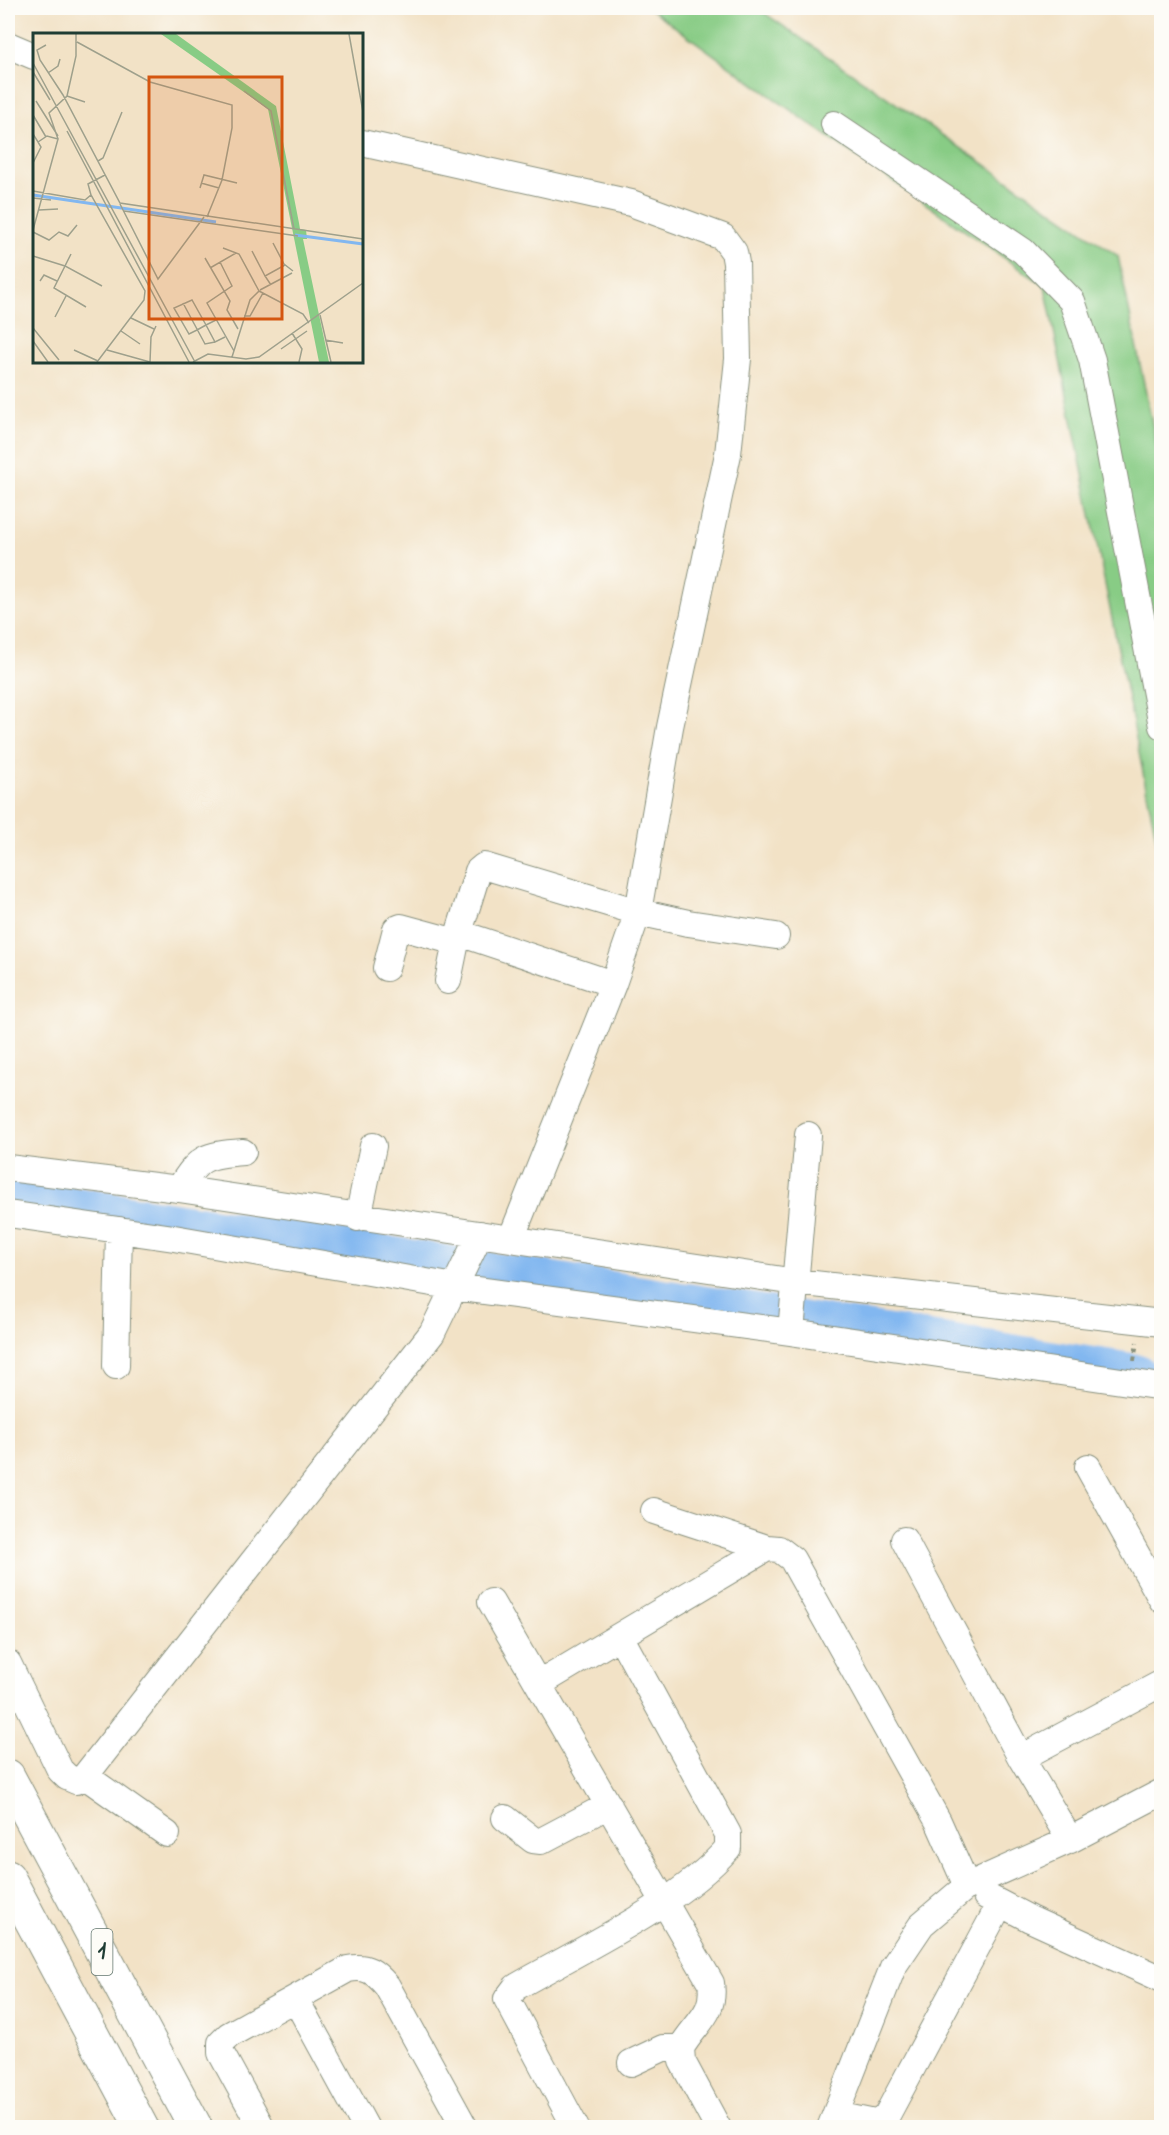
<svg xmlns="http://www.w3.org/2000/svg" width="1169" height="2135" viewBox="0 0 1169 2135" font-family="'Indie Flower',sans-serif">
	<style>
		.green { fill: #88cc85; stroke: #54845c; stroke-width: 1.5 }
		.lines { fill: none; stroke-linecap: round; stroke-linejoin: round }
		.river { stroke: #82b7f0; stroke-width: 34 }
		.minor-casing { stroke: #88907d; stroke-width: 28 }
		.highway-casing { stroke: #88907d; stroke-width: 35 }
		.path { stroke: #88907d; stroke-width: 4; stroke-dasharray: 4.5 4.5; stroke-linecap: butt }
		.minor { stroke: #fff; stroke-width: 26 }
		.highway { stroke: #fff; stroke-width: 33 }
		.labels { text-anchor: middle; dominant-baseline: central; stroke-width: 4.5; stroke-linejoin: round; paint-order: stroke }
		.shield { fill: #fdfcf7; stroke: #62766e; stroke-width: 1.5 }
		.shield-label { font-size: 26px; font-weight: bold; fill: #1f3d34 }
		.inset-river { fill: none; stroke: #82b7f0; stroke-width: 3 }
		.inset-road { fill: none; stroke: #9ea08c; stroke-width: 1.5 }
		.view { fill: #d45610; fill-opacity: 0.15; stroke: #d45610; stroke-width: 3 }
		.inset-edge { fill: none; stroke: #1f3d34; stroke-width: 3 }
	</style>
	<rect width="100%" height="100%" fill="#fdfcf7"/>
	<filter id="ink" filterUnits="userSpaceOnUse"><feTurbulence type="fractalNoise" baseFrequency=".0167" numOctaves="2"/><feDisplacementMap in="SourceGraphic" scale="12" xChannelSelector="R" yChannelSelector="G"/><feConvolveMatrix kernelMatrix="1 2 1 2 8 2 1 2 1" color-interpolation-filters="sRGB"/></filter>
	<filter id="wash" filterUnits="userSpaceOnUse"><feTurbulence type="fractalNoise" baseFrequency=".008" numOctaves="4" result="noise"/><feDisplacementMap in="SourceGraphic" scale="24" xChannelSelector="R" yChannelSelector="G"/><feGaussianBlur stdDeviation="1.35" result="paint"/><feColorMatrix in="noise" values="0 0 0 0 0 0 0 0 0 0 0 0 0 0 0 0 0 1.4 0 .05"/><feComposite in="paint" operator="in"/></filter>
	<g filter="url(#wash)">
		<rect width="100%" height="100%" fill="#f2e2c6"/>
		<path class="green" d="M649 8H757L1118 256 1161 467V862L1045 286 807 122Z"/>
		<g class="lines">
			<path class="river" d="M8 1193 1138 1371"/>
		</g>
	</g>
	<g filter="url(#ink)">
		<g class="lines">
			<g class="minor-casing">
				<path id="minor" d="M8 45 34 56
					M834 124 1023 251 1072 301 1092 360 1162 726
					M362 143 631 203 723 237 734 252 736 263 738 359 728 454 670 727 638 912 613 984 511 1239
					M459 933 613 984
					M386 968 396 929 401 927 456 942
					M448 981 456 942 478 871 484 866 638 912 688 923 776 936
					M8 1168 179 1189 796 1282 1162 1323
					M179 1189C199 1157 204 1155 243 1152
					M8 1214 174 1238 455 1287 791 1332 1162 1387
					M358 1218 373 1146
					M791 1332 808 1135
					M116 1366 119 1230
					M1088 1467 1162 1600
					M654 1511 767 1548 779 1549 792 1559 938 1821 967 1886 922 1924 893 1967 830 2128
					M904 1540 1021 1758
					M491 1602 711 1983C716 2014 695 2023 681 2048L682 2061 718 2128
					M8 1663 60 1770 67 1777 76 1781 85 1776 432 1333 480 1234
					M539 1684 767 1548
					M85 1776 167 1834
					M505 1818 533 1840 541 1841 609 1805
					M1070 1840 1021 1758 1162 1683
					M967 1886 1070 1840 1162 1792
					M986 1896 1030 1919 1162 1979
					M296 2000 366 2128
					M631 2063 663 2048H681
					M836 2115 875 2123 880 2122 887 2115 1000 1904
					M262 2128 221 2053V2043L229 2035 348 1969C367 1965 375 1972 387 1986L465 2128
					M576 2128 507 1999 516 1987C580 1950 680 1904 728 1848V1834L620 1636"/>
			</g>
			<g class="highway-casing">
				<path id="highway" d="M8 1776 196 2128
					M8 1877 142 2128"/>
			</g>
			<path class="path" d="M1134 1361 1137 1342"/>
			<use href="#minor" class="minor"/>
			<use href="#highway" class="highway"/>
		</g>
	</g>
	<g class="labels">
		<rect class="shield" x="91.5" y="1929" width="21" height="46" rx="4.5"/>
		<g class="shield-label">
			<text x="102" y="1952">1</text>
		</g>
	</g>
	<g transform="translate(33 33)">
		<rect width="330" height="330" fill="#f2e2c6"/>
		<path d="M128 1H143L243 73 266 190 267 196 273 197 274 206H270L296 329H286L235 76Z" fill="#88cc85"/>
		<path class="inset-river" d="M0 162 183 189M262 202 330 211"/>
		<path class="inset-road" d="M316 1 330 79M44 9 117 49 199 72V95L189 147 174 184M13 12 4 17 7 27 30 62 87 170 330 206M0 30 162 329M0 39 17 67M15 40 25 33 27 26M211 58 238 78 261 196M34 63 52 69M3 68 25 103M0 82 13 104M34 98 156 329M0 101 5 109 14 103 25 106 0 197M25 106 16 80 34 63 43 23V1M65 128 70 125 89 79M0 130 8 114 5 109M168 150 186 155M167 155 171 142 204 150M0 158 52 167 58 162 112 258 111 267 64 329M58 162 55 151 72 142M0 165 18 167M87 171 125 246 171 184M6 177 25 176M91 178 265 203M0 199 16 207 26 199 35 203 44 192M240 210 251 231 260 238M190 215 206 221 226 258 217 267 199 324M219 218 232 243M38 221 32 233 69 253M0 223 32 233 21 255 53 274M172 225 197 268 194 277 205 296M187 229 199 253 174 270 201 318M177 235 203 220M7 248 11 242 24 248M238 252 232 243 252 232M227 257 259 240M226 258 270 281 276 290M150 270 172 311 182 309M287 282 298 329M211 283H217L230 260M22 284 33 263M98 285 121 296M183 287 173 292 164 297 156 301 141 275 159 267 173 292 182 309 192 304M0 295 26 327M88 298 107 311M259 300 269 316 266 329M292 307 310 310M0 308 15 329M248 316 274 298M41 317 65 328M74 317 117 329M117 329 118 304 123 293M160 329 175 321 213 326 226 324 330 250"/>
		<path class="view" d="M116 44H249V286H116Z"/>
		<rect width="330" height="330" class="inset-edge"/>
	</g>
	<rect width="1169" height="2135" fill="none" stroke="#fdfcf7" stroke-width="30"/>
</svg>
